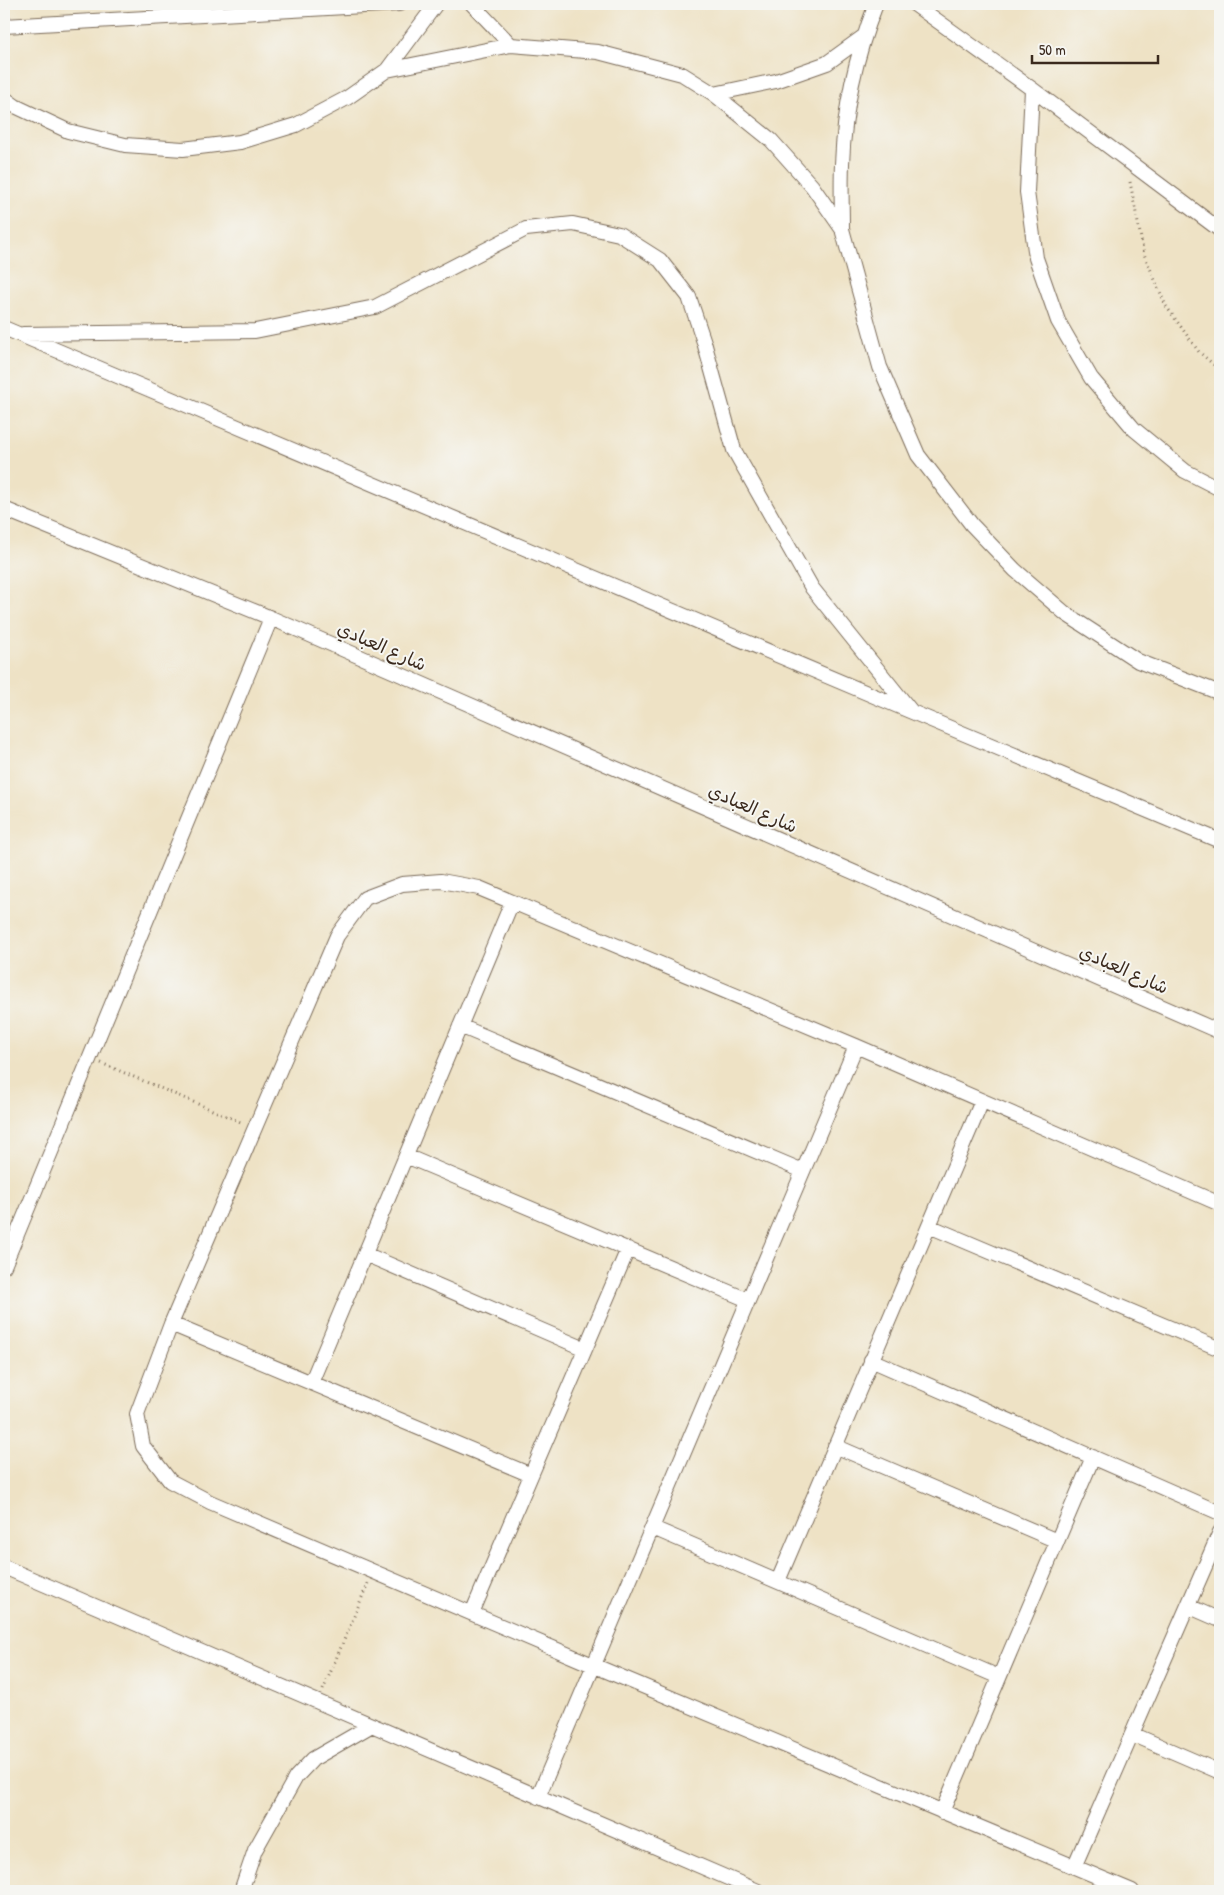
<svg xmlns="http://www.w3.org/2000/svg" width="1224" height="1895" viewBox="0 0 1224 1895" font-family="'Patrick Hand','Playpen Sans Arabic',sans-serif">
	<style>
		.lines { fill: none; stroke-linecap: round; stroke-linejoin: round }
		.minor-casing { stroke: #7a6a58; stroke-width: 16 }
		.path { stroke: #7a6a58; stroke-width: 3; stroke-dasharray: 1 4; stroke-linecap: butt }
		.minor { stroke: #fff; stroke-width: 14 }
		.labels { text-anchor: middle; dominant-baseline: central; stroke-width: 4; stroke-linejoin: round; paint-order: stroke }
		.street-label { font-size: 18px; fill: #3b2a1e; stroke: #f6f6f2 }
	</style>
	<rect width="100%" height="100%" fill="#f6f6f2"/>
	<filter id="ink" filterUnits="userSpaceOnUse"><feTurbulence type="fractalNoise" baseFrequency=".02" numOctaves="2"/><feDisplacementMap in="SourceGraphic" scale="10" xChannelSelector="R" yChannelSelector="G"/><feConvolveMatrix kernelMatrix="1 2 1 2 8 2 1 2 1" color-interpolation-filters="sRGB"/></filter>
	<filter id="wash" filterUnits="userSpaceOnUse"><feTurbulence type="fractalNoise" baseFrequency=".0096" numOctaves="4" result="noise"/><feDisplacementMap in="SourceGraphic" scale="20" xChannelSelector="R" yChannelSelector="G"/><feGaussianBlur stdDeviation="1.12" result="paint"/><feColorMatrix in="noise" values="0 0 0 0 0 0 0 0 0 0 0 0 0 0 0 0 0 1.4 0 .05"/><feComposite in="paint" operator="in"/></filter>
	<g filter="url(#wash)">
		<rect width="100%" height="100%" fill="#eee2c5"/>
	</g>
	<g filter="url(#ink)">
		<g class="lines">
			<g class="minor-casing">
				<path id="minor" d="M472 4 511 45
					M914 4 1032 89 1220 230
					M4 26 399 4
					M387 70 511 45 598 52 682 74 714 94 771 140 812 186 842 229 880 367 918 455 972 525 1015 570 1066 614 1138 661 1220 693
					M1032 89 1027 192 1036 258 1058 321 1091 378 1134 429 1185 471 1220 489
					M714 94 776 81 827 63 863 37
					M4 98 15 106 68 131 125 145 183 149 240 142 296 125 347 98 387 70 436 4
					M842 229C842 208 841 186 842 164 844 109 856 55 876 4
					M4 328 912 712 1220 841
					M23 334 255 331 375 307 526 229 573 224 619 234 660 260 689 297 704 342 734 450 812 588 911 711
					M4 509 271 618 1220 1032
					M460 1026 803 1171
					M406 1156 748 1300
					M929 1226 1220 1349
					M365 1254 585 1349
					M4 1266 271 618
					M171 1324 531 1475
					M871 1360 1220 1513
					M311 1383 512 902
					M835 1446 1057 1541
					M653 1528 999 1677
					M4 1567 758 1891
					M778 1581 982 1101
					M1188 1606 1220 1620
					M472 1613 628 1249
					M1132 1734 1220 1772
					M538 1797 856 1046
					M942 1812 1093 1457
					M1074 1867 1220 1532
					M241 1891 255 1850 296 1777 313 1759 372 1725
					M1132 1891 595 1666 210 1502 170 1481 143 1446 137 1414 171 1324 337 936 365 898 402 884 441 881 479 888 856 1046 1220 1204"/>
			</g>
			<path class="path" d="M1130 182 1144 254 1166 306 1199 352 1220 370
				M101 1063 243 1123
				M323 1690 368 1583"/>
			<use href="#minor" class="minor"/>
		</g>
	</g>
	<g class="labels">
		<g class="street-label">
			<text transform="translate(382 646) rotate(24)">شارع العبادي</text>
			<text transform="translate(753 808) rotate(24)">شارع العبادي</text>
			<text transform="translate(1124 969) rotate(24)">شارع العبادي</text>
		</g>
	</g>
	<rect width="1224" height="1895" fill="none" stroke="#f6f6f2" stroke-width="20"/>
	<path d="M1032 55v8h126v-8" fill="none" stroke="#3b2a1e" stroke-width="2.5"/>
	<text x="1039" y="55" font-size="15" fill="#3b2a1e" stroke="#f6f6f2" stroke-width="4" paint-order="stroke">50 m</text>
</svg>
